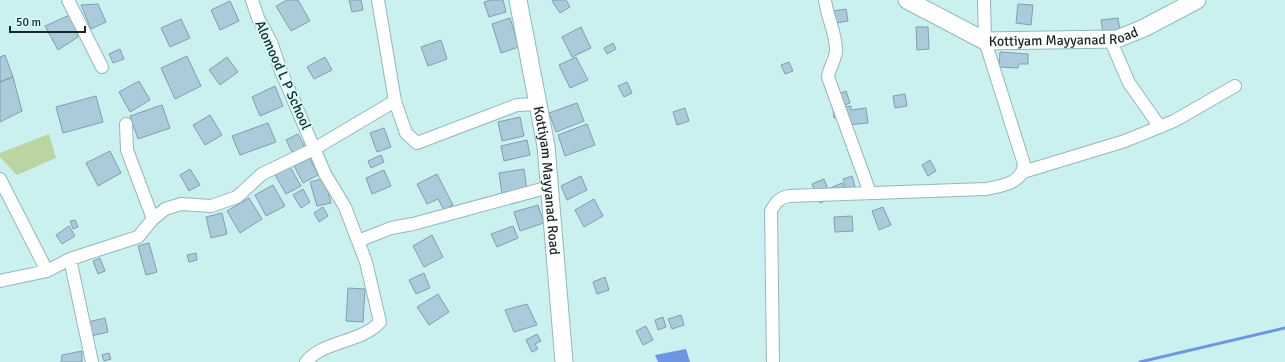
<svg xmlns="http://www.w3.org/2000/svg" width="1285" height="362" viewBox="0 0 1285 362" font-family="Signika,sans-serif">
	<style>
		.green { fill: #bad5a2 }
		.water { fill: #6e95e2 }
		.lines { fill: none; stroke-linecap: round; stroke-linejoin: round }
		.stream { stroke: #6e95e2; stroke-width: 3 }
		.building { fill: #abcada; stroke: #819fae }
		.street-casing { stroke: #93b9b9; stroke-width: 14 }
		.secondary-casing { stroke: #93b9b9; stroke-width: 19 }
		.street { stroke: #fff; stroke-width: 12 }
		.secondary { stroke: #fff; stroke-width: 17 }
		.labels { text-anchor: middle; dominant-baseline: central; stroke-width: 3.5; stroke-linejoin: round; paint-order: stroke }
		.street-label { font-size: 14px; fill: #172626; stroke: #d7fefe }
	</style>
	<rect width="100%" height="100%" fill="#caf0f0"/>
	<path class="green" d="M49 134 56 158 17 175 0 157V153Z"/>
	<path class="water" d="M686 349 690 362H658L655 355Z"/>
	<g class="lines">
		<path class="stream" d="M1140 362 1285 328"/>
	</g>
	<path class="building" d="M287 0H298L310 21 291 31 276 6Z
		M349 0H361L363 10 352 12Z
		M491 0H503L506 12 489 17 484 2Z
		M554 0H566L570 7 560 13 552 1Z
		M230 1 239 21 220 30 211 10Z
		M98 4 106 22 91 29 81 5Z
		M1018 4 1033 5 1031 25 1016 23Z
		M846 9 848 21 835 23 833 11Z
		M72 14 78 37 58 50 45 26Z
		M510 18 519 47 501 53 492 24Z
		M1118 18 1120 30 1103 33 1101 20Z
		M181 19 190 38 170 47 161 28Z
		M581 27 591 48 572 57 562 37Z
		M916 27H928L929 49 917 50Z
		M441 40 447 59 428 66 421 47Z
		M613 43 616 49 607 54 604 48Z
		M120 49 124 59 113 63 109 54Z
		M1000 52 1028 54V64H1019L1018 68 999 67Z
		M5 55 13 77 0 82V57Z
		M187 56 201 86 175 99 161 68Z
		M227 57 238 72 220 85 209 70Z
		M325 57 332 70 314 79 307 67Z
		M576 57 588 80 570 88 559 65Z
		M789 62 793 71 785 74 781 65Z
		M13 77 22 111 0 122V82Z
		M139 81 150 100 130 112 119 92Z
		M627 82 632 93 624 97 618 86Z
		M275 86 283 106 260 116 252 97Z
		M846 91 850 103 840 107 835 95Z
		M905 94 907 106 895 108 893 96Z
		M96 96 103 122 63 133 56 107Z
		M577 103 584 121 556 132 549 113Z
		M162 105 170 128 138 139 130 116Z
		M851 106V110L866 108 868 123 847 125 846 117 834 118 833 109Z
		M685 108 689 121 677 125 673 112Z
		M210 115 222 135 205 145 193 125Z
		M520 117 524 136 502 141 498 122Z
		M268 123 276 142 240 155 232 136Z
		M587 124 595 145 565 156 558 135Z
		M384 128 391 147 377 152 370 133Z
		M298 134 305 147 293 154 286 140Z
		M527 140 530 155 504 161 501 146Z
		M110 151 121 173 98 186 86 163Z
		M381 155 384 162 371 168 368 161Z
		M310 158 318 175 303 183 294 166Z
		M930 160 936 171 928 176 922 165Z
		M289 165 301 186 286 194 274 173Z
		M190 169 200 185 189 191 180 175Z
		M524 169 527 190 502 194 499 173Z
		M384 170 391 186 372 194 366 178Z
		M437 174 453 205 444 210 438 199 427 204 417 184Z
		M581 176 587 190 567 200 561 186Z
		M852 176 856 190 847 193 843 179Z
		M324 178 331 203 317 206 310 182Z
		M824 179 828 189 842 183 846 191 820 203 812 184Z
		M273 185 285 206 266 216 255 195Z
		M303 189 310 202 301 208 293 195Z
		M249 198 262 219 240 233 227 211Z
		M594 199 603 216 584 227 575 210Z
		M538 205 544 223 520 231 514 212Z
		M323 207 328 216 319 222 314 213Z
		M883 207 891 225 879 230 872 211Z
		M222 213 227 234 211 238 206 217Z
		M852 216 853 231 835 232 834 217Z
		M75 220 78 227 73 229 70 221Z
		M69 226 75 236 62 244 56 235Z
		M513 226 518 238 497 247 491 234Z
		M432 235 443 257 424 267 413 246Z
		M149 243 157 272 146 275 138 246Z
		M196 253 197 260 189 262 187 255Z
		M100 258 105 271 98 274 93 261Z
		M424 273 430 288 416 294 409 280Z
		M605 277 609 290 597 294 593 282Z
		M348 288 365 289 363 322 346 321Z
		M438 294 449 312 429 325 417 307Z
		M527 304 537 325 514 332 505 310Z
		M681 315 684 325 672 329 668 319Z
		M663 317 666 327 658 330 655 320Z
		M105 318 108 332 91 336 88 322Z
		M646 326 653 340 643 345 636 331Z
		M537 334 541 341 535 344 538 349 532 352 526 340Z
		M82 351V362H61L62 355Z
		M109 353 111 359 104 361 102 355Z"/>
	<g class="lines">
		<g class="street-casing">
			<path id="street" d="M68 0 102 67
				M252 0 258 18 271 42 281 71 325 174 345 207 366 262 380 322C361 343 324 340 306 362
				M378 0 395 101
				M825 0C827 17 836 33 836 50 836 60 829 67 828 77L870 193
				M1110 39 1129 83 1160 127
				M126 124 127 150 153 219
				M1023 172 1125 141 1174 121 1235 86
				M0 179 47 271
				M358 241 391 228 413 224 549 187
				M70 259 92 362
				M0 281 47 271 70 259 138 237 153 219 165 209 181 204 211 206 237 197 262 174 314 149 395 101 406 133 417 143 517 105 538 104
				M773 362 771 211C776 202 779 198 789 196L986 189C1002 186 1023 183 1024 164L985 41 984 0"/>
		</g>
		<g class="secondary-casing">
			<g id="secondary">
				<path id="s1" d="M518 0 546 146 564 362"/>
				<path id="s2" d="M907 0 985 41 1117 39 1144 28 1197 0"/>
			</g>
		</g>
		<use href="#street" class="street"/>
		<use href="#secondary" class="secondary"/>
	</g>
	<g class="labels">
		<g class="street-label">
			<text stroke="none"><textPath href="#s2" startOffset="167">Kottiyam Mayyanad Road</textPath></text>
			<text transform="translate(283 75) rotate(66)">Alomood L P School</text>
			<text stroke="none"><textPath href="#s1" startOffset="183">Kottiyam Mayyanad Road</textPath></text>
		</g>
	</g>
	<path d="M10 26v6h75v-6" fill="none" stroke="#172626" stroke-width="2"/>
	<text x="16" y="26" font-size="12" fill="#172626" stroke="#d7fefe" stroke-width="3" paint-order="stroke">50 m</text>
</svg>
